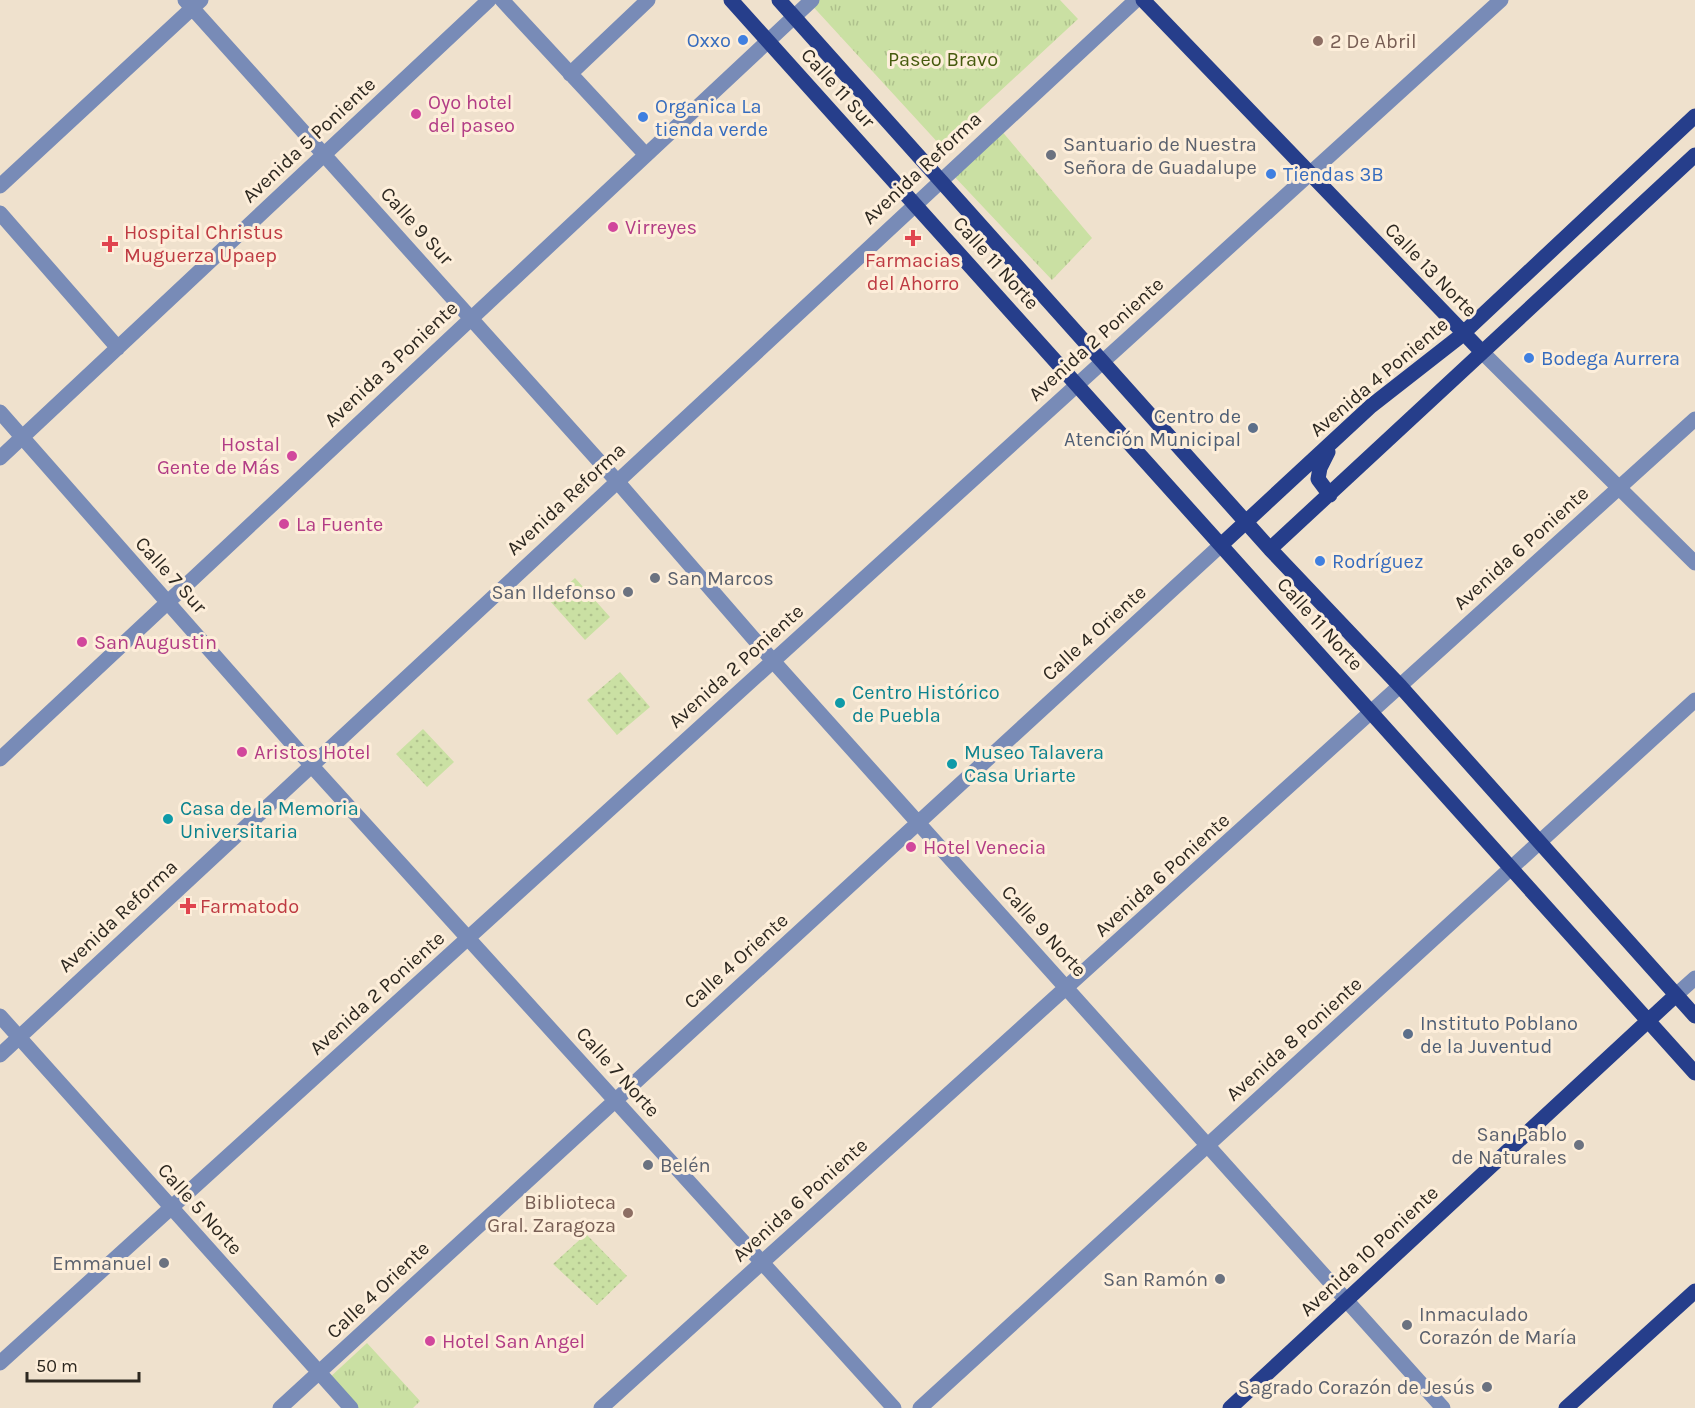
<svg xmlns="http://www.w3.org/2000/svg" width="1695" height="1408" viewBox="0 0 1695 1408" font-family="Karla,sans-serif">
	<style>
		.grass { fill: url(#grass-dots) }
		.park { fill: url(#park-tufts) }
		.lines { fill: none; stroke-linecap: round; stroke-linejoin: round }
		.minor { stroke: #788bb7; stroke-width: 15 }
		.major { stroke: #263e8b; stroke-width: 15 }
		.shop-dot { fill: #3f7fe0; stroke: #fdeeda; stroke-width: 2 }
		.education-dot { fill: #8d6e63; stroke: #fdeeda; stroke-width: 2 }
		.hotel-dot { fill: #d1479c; stroke: #fdeeda; stroke-width: 2 }
		.worship-dot { fill: #6b7280; stroke: #fdeeda; stroke-width: 2 }
		.health-dot { fill: #e0444e; stroke: #fdeeda; stroke-width: 2 }
		.service-dot { fill: #5c6f8a; stroke: #fdeeda; stroke-width: 2 }
		.culture-dot { fill: #0f9aa8; stroke: #fdeeda; stroke-width: 2 }
		.labels { text-anchor: middle; dominant-baseline: central; stroke-width: 6; stroke-linejoin: round; paint-order: stroke }
		.shop-label { font-size: 20px; fill: #366cbe; stroke: #fdeeda; text-anchor: start }
		.education-label { font-size: 20px; fill: #785e54; stroke: #fdeeda; text-anchor: start }
		.park-label { font-size: 20px; fill: #465b0e; stroke: #fdeeda }
		.street-label { font-size: 20px; fill: #2d2820; stroke: #fdeeda }
		.hotel-label { font-size: 20px; fill: #b23c85; stroke: #fdeeda; text-anchor: start }
		.worship-label { font-size: 20px; fill: #5b616d; stroke: #fdeeda; text-anchor: end }
		.health-label { font-size: 20px; fill: #be3a42; stroke: #fdeeda; text-anchor: start }
		.service-label { font-size: 20px; fill: #4e5e75; stroke: #fdeeda; text-anchor: end }
		.culture-label { font-size: 20px; fill: #0d838f; stroke: #fdeeda; text-anchor: start }
	</style>
	<defs>
		<pattern id="grass-dots" width="8" height="8" patternUnits="userSpaceOnUse" patternTransform="scale(1.5)"><rect width="8" height="8" fill="#cae0a3"/><path d="M2 2h.1M6 6h.1" fill="none" stroke="#aec08c" stroke-width="1.8" stroke-linecap="round"/></pattern>
		<pattern id="park-tufts" width="24" height="20" patternUnits="userSpaceOnUse" patternTransform="scale(1.5)"><rect width="24" height="20" fill="#cae0a3"/><path d="M3 7l-1-3M5 7V3M7 7l1-3M15 17l-1-3M17 17v-4M19 17l1-3" fill="none" stroke="#aec08c"/></pattern>
	</defs>
	<rect width="100%" height="100%" fill="#efe1cd"/>
	<path class="grass" d="M575 578 610 617 585 640 550 601Z
		M620 672 650 707 617 735 587 700Z
		M423 729 454 762 427 787 396 754Z
		M586 1234 627 1276 597 1305 553 1264Z"/>
	<path class="park" d="M807 0H1060L1078 19 941 146Z
		M1000 129 1092 238 1052 280 952 174Z
		M367 1343 420 1401 413 1408H355L328 1379Z"/>
	<g class="lines">
		<path class="minor" d="M185 0 616 480 773 661 1443 1408
			M502 0 646 155
			M570 74 648 0
			M0 186 201 0
			M0 213 118 348
			M1482 352 1695 563
			M0 412 311 765 894 1408
			M0 458 489 0
			M0 759 812 0
			M1676 995 1695 978
			M0 1016 351 1408
			M0 1055 1136 0
			M0 1363 1501 0
			M280 1408 1221 545
			M601 1408 1695 419
			M920 1408 1695 700"/>
		<path class="major" d="M731 0 1695 1073
			M779 0 1270 549 1401 687 1695 1016
			M1143 0 1482 352
			M1328 452 1320 468 1318 479 1330 495
			M1221 545 1371 406 1458 338 1695 116
			M1270 549 1695 155
			M1230 1408 1676 995
			M1566 1408 1695 1291"/>
	</g>
	<g class="shop-dot">
		<circle cx="743" cy="40" r="6"/>
		<circle cx="643" cy="117" r="6"/>
		<circle cx="1271" cy="174" r="6"/>
		<circle cx="1529" cy="358" r="6"/>
		<circle cx="1320" cy="561" r="6"/>
	</g>
	<g class="education-dot">
		<circle cx="1318" cy="41" r="6"/>
		<circle cx="628" cy="1213" r="6"/>
	</g>
	<g class="hotel-dot">
		<circle cx="416" cy="114" r="6"/>
		<circle cx="613" cy="227" r="6"/>
		<circle cx="292" cy="456" r="6"/>
		<circle cx="284" cy="524" r="6"/>
		<circle cx="82" cy="642" r="6"/>
		<circle cx="242" cy="752" r="6"/>
		<circle cx="911" cy="847" r="6"/>
		<circle cx="430" cy="1341" r="6"/>
	</g>
	<g class="worship-dot">
		<circle cx="1051" cy="155" r="6"/>
		<circle cx="655" cy="578" r="6"/>
		<circle cx="628" cy="592" r="6"/>
		<circle cx="1579" cy="1145" r="6"/>
		<circle cx="648" cy="1165" r="6"/>
		<circle cx="164" cy="1263" r="6"/>
		<circle cx="1220" cy="1279" r="6"/>
		<circle cx="1407" cy="1325" r="6"/>
		<circle cx="1487" cy="1387" r="6"/>
	</g>
	<g class="health-dot">
		<path d="M910 229h6v6h6v6h-6v6h-6v-6h-6v-6h6z"/>
		<path d="M107 235h6v6h6v6h-6v6h-6v-6h-6v-6h6z"/>
		<path d="M185 897h6v6h6v6h-6v6h-6v-6h-6v-6h6z"/>
	</g>
	<g class="service-dot">
		<circle cx="1253" cy="428" r="6"/>
		<circle cx="1408" cy="1034" r="6"/>
	</g>
	<g class="culture-dot">
		<circle cx="840" cy="703" r="6"/>
		<circle cx="952" cy="764" r="6"/>
		<circle cx="168" cy="819" r="6"/>
	</g>
	<g class="labels">
		<g class="shop-label">
			<text x="731" y="40" text-anchor="end">Oxxo</text>
			<text x="655" y="106">Organica La<tspan x="655" dy="23">tienda verde</tspan></text>
			<text x="1283" y="174">Tiendas 3B</text>
			<text x="1541" y="358">Bodega Aurrera</text>
			<text x="1332" y="561">Rodríguez</text>
		</g>
		<g class="education-label">
			<text x="1330" y="41">2 De Abril</text>
			<text x="616" y="1202" text-anchor="end">Biblioteca<tspan x="616" dy="23">Gral. Zaragoza</tspan></text>
		</g>
		<g class="park-label">
			<text x="943" y="59">Paseo Bravo</text>
		</g>
		<g class="street-label">
			<text transform="translate(838 88) rotate(48)">Calle 11 Sur</text>
			<text transform="translate(309 140) rotate(-43)">Avenida 5 Poniente</text>
			<text transform="translate(922 168) rotate(-43)">Avenida Reforma</text>
			<text transform="translate(417 226) rotate(48)">Calle 9 Sur</text>
			<text transform="translate(996 263) rotate(48)">Calle 11 Norte</text>
			<text transform="translate(1431 270) rotate(46)">Calle 13 Norte</text>
			<text transform="translate(1096 339) rotate(-42)">Avenida 2 Poniente</text>
			<text transform="translate(391 364) rotate(-43)">Avenida 3 Poniente</text>
			<text transform="translate(1379 377) rotate(-40)">Avenida 4 Poniente</text>
			<text transform="translate(566 499) rotate(-43)">Avenida Reforma</text>
			<text transform="translate(1521 548) rotate(-42)">Avenida 6 Poniente</text>
			<text transform="translate(171 575) rotate(48)">Calle 7 Sur</text>
			<text transform="translate(1320 624) rotate(48)">Calle 11 Norte</text>
			<text transform="translate(1094 633) rotate(-42)">Calle 4 Oriente</text>
			<text transform="translate(736 666) rotate(-42)">Avenida 2 Poniente</text>
			<text transform="translate(1162 875) rotate(-42)">Avenida 6 Poniente</text>
			<text transform="translate(118 916) rotate(-43)">Avenida Reforma</text>
			<text transform="translate(1044 931) rotate(48)">Calle 9 Norte</text>
			<text transform="translate(736 961) rotate(-42)">Calle 4 Oriente</text>
			<text transform="translate(377 993) rotate(-42)">Avenida 2 Poniente</text>
			<text transform="translate(1294 1039) rotate(-42)">Avenida 8 Poniente</text>
			<text transform="translate(618 1072) rotate(48)">Calle 7 Norte</text>
			<text transform="translate(800 1200) rotate(-42)">Avenida 6 Poniente</text>
			<text transform="translate(200 1209) rotate(48)">Calle 5 Norte</text>
			<text transform="translate(1369 1251) rotate(-43)">Avenida 10 Poniente</text>
			<text transform="translate(378 1290) rotate(-43)">Calle 4 Oriente</text>
		</g>
		<g class="hotel-label">
			<text x="428" y="102">Oyo hotel<tspan x="428" dy="23">del paseo</tspan></text>
			<text x="625" y="227">Virreyes</text>
			<text x="280" y="444" text-anchor="end">Hostal<tspan x="280" dy="23">Gente de Más</tspan></text>
			<text x="296" y="524">La Fuente</text>
			<text x="94" y="642">San Augustin</text>
			<text x="254" y="752">Aristos Hotel</text>
			<text x="923" y="847">Hotel Venecia</text>
			<text x="442" y="1341">Hotel San Angel</text>
		</g>
		<g class="worship-label">
			<text x="1063" y="144" text-anchor="start">Santuario de Nuestra<tspan x="1063" dy="23">Señora de Guadalupe</tspan></text>
			<text x="667" y="578" text-anchor="start">San Marcos</text>
			<text x="616" y="592">San Ildefonso</text>
			<text x="1567" y="1134">San Pablo<tspan x="1567" dy="23">de Naturales</tspan></text>
			<text x="660" y="1165" text-anchor="start">Belén</text>
			<text x="152" y="1263">Emmanuel</text>
			<text x="1208" y="1279">San Ramón</text>
			<text x="1419" y="1314" text-anchor="start">Inmaculado<tspan x="1419" dy="23">Corazón de María</tspan></text>
			<text x="1475" y="1387">Sagrado Corazón de Jesús</text>
		</g>
		<g class="health-label">
			<text x="124" y="232">Hospital Christus<tspan x="124" dy="23">Muguerza Upaep</tspan></text>
			<text x="913" y="260" text-anchor="middle">Farmacias<tspan x="913" dy="23">del Ahorro</tspan></text>
			<text x="200" y="906">Farmatodo</text>
		</g>
		<g class="service-label">
			<text x="1241" y="416">Centro de<tspan x="1241" dy="23">Atención Municipal</tspan></text>
			<text x="1420" y="1023" text-anchor="start">Instituto Poblano<tspan x="1420" dy="23">de la Juventud</tspan></text>
		</g>
		<g class="culture-label">
			<text x="852" y="692">Centro Histórico<tspan x="852" dy="23">de Puebla</tspan></text>
			<text x="964" y="752">Museo Talavera<tspan x="964" dy="23">Casa Uriarte</tspan></text>
			<text x="180" y="808">Casa de la Memoria<tspan x="180" dy="23">Universitaria</tspan></text>
		</g>
	</g>
	<path d="M27 1372v9h112v-9" fill="none" stroke="#2d2820" stroke-width="3"/>
	<text x="36" y="1372" font-size="18" fill="#2d2820" stroke="#fdeeda" stroke-width="4.5" paint-order="stroke">50 m</text>
</svg>
